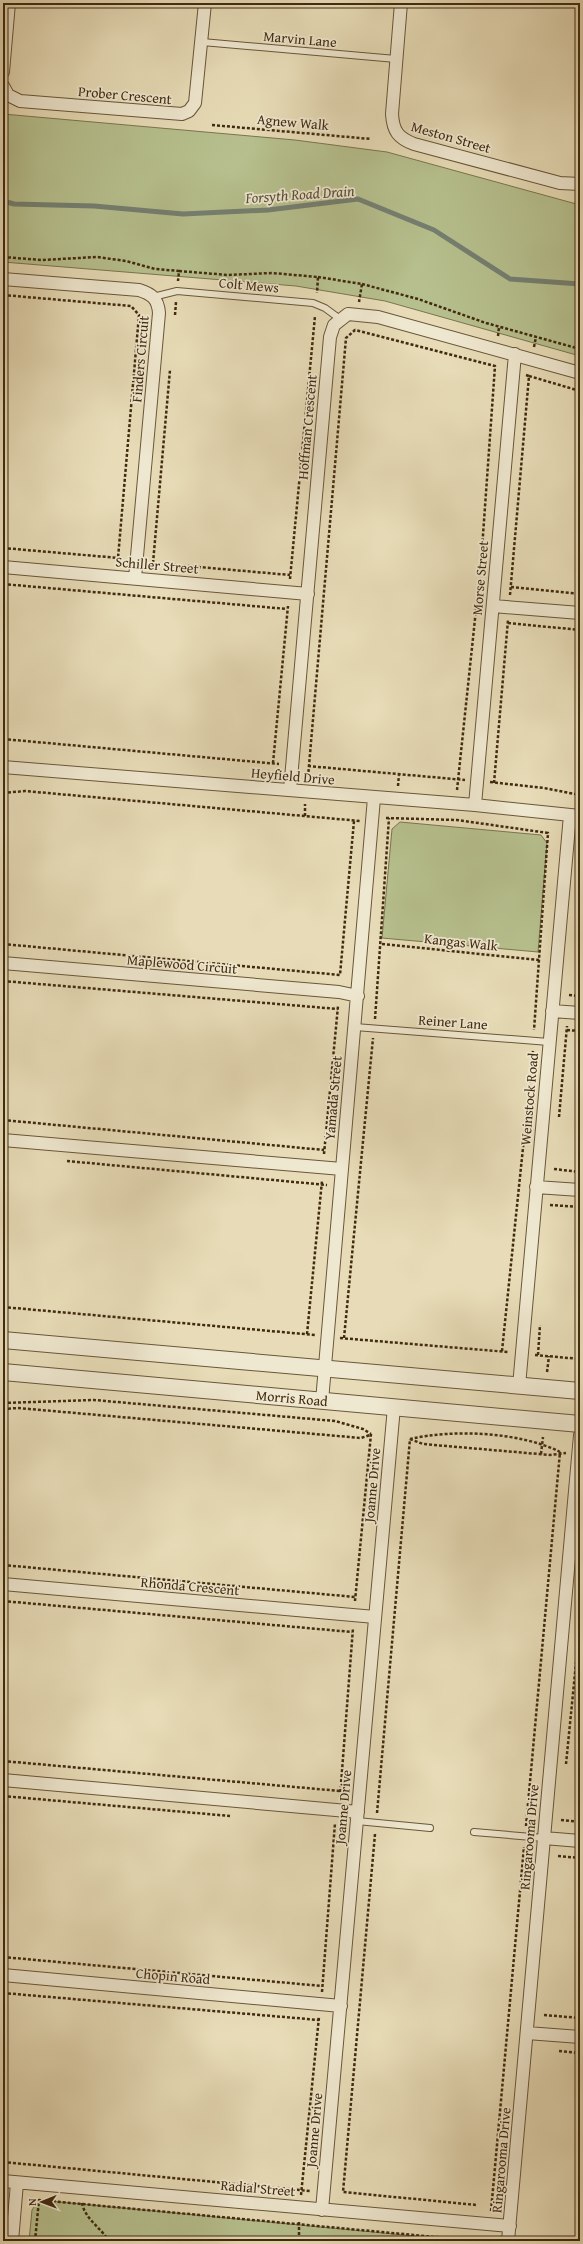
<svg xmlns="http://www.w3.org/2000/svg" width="583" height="2244" viewBox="0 0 583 2244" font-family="'Gentium Book Plus',serif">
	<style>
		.green { fill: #b6c08e; stroke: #7c754f }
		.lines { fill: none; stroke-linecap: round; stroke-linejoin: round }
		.stream { stroke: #758072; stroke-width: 5 }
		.service-casing { stroke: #6a563a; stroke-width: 8 }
		.minor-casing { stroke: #6a563a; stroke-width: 14 }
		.tertiary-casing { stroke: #6a563a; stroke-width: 18 }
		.path { stroke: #412a10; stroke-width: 2.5; stroke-dasharray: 3 2; stroke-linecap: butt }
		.service { stroke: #efe8d0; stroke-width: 6 }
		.minor { stroke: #efe8d0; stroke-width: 12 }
		.tertiary { stroke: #efe8d0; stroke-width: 16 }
		.labels { text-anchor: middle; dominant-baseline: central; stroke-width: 3.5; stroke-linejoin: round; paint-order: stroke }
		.street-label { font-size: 14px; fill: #412a10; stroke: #efe8d0 }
		.water-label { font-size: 15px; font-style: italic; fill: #564e39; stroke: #efe8d0 }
	</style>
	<rect width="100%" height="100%" fill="#e7dcb7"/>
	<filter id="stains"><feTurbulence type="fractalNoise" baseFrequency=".005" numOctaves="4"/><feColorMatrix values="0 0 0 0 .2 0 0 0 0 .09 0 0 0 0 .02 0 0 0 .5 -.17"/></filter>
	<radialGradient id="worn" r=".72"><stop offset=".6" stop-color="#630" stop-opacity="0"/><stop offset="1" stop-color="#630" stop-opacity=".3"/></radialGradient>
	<path class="green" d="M3 114 295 140 387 152 580 205V356L385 301 296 286 3 262Z
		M400 822 541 835 547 843 538 952 382 938 392 829Z
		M39 2200 467 2241H29L32 2210Z"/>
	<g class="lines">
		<path class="stream" d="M3 201 14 204 94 206 183 214 268 210 358 199 434 230 510 279 580 284"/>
		<g class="service-casing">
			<path id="service" d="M202 42 396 59
				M153 297 177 291 313 303 325 308 340 319
				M355 1027 549 1042
				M357 1821 430 1828
				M474 1832 544 1838"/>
		</g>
		<g class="minor-casing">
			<path id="minor" d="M401 3 392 114C393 131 398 138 414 144L560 183 580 184
				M3 72 9 3
				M3 86 8 95 20 101 182 114 189 111 195 103 205 3
				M3 279 139 290C152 294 158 299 159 313L135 578
				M3 567 308 594
				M493 606 580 613
				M3 767 475 805 580 816
				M290 790 330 337 334 325 348 314 378 317 580 373
				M475 805 515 354
				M3 963 339 992 358 996
				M552 1011 580 1013
				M3 1140 342 1169
				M536 1187 580 1190
				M519 1386 570 815
				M322 1401 374 798
				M3 1584 375 1617
				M3 1780 358 1812
				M544 1838 580 1841
				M3 1975 341 2006
				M527 2033 580 2037
				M3 2181 510 2226
				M322 2210 394 1407
				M12 2241 17 2183
				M508 2241 580 1435"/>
		</g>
		<g class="tertiary-casing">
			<g id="tertiary">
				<path d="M3 1340 580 1391"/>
				<path id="s1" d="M3 1372 580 1424"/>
			</g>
		</g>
		<path class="path" d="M212 125 371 139
			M3 257 42 260 97 257 126 261 155 269 179 271 178 281
			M179 271 228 275 272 273 318 277 317 293
			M318 277 362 284 359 302
			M362 284 418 299 486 323 580 349
			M3 295 131 306 139 315 118 558
			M175 315 176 302
			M498 336 499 327
			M534 347 536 337
			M529 376 580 391
			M3 548 119 558
			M153 563 170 370
			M153 563 290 575
			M290 579 315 316
			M3 584 287 609
			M511 587 580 594
			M510 595 529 376 526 375
			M508 623 580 630
			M3 739 279 764
			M273 763 288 606
			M308 766 465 780
			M308 777 346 338 355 330 495 366 482 549
			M490 782 544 788 580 795
			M494 783 508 620
			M398 786 399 774
			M457 790 477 600
			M3 793 25 791 360 821
			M305 816V804
			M386 818 457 820 548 833 534 1030
			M3 944 340 975 354 821
			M382 944 539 960
			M3 981 338 1009
			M569 995 580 996
			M375 1019 389 818
			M567 1030 580 1031
			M559 1117 567 1026
			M3 1120 324 1150
			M324 1154 338 1006
			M67 1161 327 1185
			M554 1169 580 1172
			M550 1205 580 1207
			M3 1307 315 1335
			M307 1334 322 1181
			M340 1338 508 1352
			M344 1338 373 1038
			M502 1351 533 1051
			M535 1355 580 1359
			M538 1355 540 1325
			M547 1372 549 1356
			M3 1403 94 1400 335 1421 363 1429 371 1434
			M3 1409 18 1408 361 1438 370 1435
			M410 1439 423 1444 550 1455 566 1453
			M410 1439C453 1429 521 1432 560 1452
			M541 1454 543 1437
			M3 1565 355 1597
			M3 1601 352 1632
			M355 1601 371 1434
			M3 1761 340 1791
			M566 1764 580 1623
			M3 1796 230 1816
			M340 1797 353 1628
			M377 1813 410 1439
			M561 1820 580 1822
			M526 1826 560 1452
			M375 1834 343 2192 477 2205
			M558 1856 580 1858
			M3 1957 322 1986
			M322 1992 335 1823
			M3 1993 319 2020
			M544 2015 580 2018
			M559 2051 580 2053
			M3 2162 310 2191
			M301 2195 319 2017
			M29 2200H39
			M82 2203C85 2219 101 2228 109 2241
			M491 2211 524 1847
			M299 2222V2241
			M35 2241 39 2200 478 2241"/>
		<use href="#service" class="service"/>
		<use href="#minor" class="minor"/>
		<use href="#tertiary" class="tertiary"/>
	</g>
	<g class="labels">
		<g class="street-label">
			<text transform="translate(300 39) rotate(5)">Marvin Lane</text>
			<text transform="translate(125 95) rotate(5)">Prober Crescent</text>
			<text transform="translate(293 122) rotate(5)">Agnew Walk</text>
			<text transform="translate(451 137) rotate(16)">Meston Street</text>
			<text transform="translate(249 285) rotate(5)">Colt Mews</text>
			<text transform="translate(140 359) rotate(-85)">Finders Circuit</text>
			<text transform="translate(307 427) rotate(-85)">Hoffman Crescent</text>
			<text transform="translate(157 565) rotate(5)">Schiller Street</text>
			<text transform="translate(480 578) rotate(-85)">Morse Street</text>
			<text transform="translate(293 776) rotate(5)">Heyfield Drive</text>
			<text transform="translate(461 942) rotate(6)">Kangas Walk</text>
			<text transform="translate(182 964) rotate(5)">Maplewood Circuit</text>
			<text transform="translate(453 1022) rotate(4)">Reiner Lane</text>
			<text transform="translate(333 1098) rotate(-85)">Yamada Street</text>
			<text transform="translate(529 1099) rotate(-85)">Weinstock Road</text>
			<text stroke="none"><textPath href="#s1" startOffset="290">Morris Road</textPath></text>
			<text transform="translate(372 1485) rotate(-85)">Joanne Drive</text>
			<text transform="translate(190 1586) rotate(5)">Rhonda Crescent</text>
			<text transform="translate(343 1807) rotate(-85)">Joanne Drive</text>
			<text transform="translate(529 1837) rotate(-85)">Ringarooma Drive</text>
			<text transform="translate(173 1976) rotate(5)">Chopin Road</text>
			<text transform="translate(314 2130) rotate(-85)">Joanne Drive</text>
			<text transform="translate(501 2160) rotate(-85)">Ringarooma Drive</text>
			<text transform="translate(258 2188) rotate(5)">Radial Street</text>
		</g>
		<g class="water-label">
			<text transform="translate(300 194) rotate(-4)">Forsyth Road Drain</text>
		</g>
	</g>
	<rect width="583" height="2244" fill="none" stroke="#e7dcb7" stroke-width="16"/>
	<rect x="4" y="4" width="575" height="2236" fill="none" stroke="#412a10" stroke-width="2"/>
	<rect x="8" y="8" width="567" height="2228" fill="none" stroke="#412a10"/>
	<g transform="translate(42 2202) rotate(269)" stroke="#efe8d0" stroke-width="3" paint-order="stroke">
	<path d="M0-3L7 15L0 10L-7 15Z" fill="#412a10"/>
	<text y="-6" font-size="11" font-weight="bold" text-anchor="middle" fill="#412a10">N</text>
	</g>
	<rect width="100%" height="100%" filter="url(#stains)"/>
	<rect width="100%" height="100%" fill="url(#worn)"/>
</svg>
